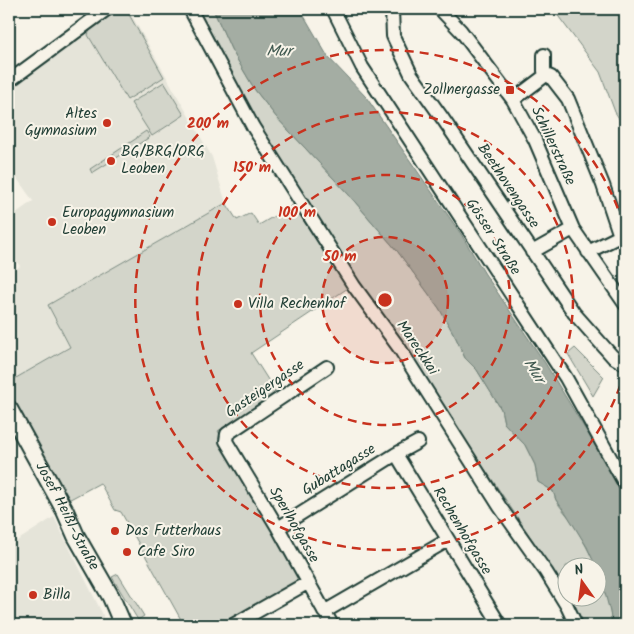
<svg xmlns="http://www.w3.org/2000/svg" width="634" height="634" viewBox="0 0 634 634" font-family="Kalam,sans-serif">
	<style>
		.built { fill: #e5e4d9 }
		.green { fill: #d3d5ca; stroke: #79897f }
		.water { fill: #a4ada3; stroke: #6f8077 }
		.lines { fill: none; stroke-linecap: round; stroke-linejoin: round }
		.minor-casing { stroke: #1f3d34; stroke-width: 16 }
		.major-casing { stroke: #1f3d34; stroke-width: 20 }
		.minor { stroke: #f7f3e8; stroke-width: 12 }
		.major { stroke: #f7f3e8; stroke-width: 16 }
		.ring { fill: none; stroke: #c8321e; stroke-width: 2.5; stroke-dasharray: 9 6 }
		.poi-dot { fill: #c8321e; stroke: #f7f3e8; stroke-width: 2 }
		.labels { text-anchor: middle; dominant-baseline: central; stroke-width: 4; stroke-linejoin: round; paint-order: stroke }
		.poi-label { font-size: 15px; fill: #1f3d34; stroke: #f7f3e8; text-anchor: start }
		.street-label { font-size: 15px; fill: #1f3d34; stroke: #f7f3e8 }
		.water-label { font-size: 16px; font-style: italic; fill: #405950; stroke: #f7f3e8 }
		.centre { fill: #c8321e; stroke: #f7f3e8; stroke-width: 2.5 }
		.ring-label { font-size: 15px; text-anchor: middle; font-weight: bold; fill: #c8321e; stroke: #f7f3e8; stroke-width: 4; stroke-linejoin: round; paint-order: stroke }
	</style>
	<rect width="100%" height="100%" fill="#f7f3e8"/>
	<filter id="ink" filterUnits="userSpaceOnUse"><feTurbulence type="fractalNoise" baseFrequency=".02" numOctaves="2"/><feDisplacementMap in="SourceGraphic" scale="10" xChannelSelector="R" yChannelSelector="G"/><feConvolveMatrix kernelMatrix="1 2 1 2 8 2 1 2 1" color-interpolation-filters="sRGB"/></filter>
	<g filter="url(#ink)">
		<path class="built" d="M107 9H128L212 157 226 203 48 305 70 347 9 382V274L20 266 9 252V218L33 201 9 167V81Z
			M54 517 103 615V625H9V546Z"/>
		<path class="green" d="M118 9H126L164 77 127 100 88 35 90 30Z
			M194 9H213L231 49 255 90 277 118 349 195 398 252 439 308 456 338 465 358 477 370 501 409 504 423 525 445 535 465 538 482C542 484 547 487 551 490 555 493 554 496 556 500 560 508 567 514 572 522 592 554 608 587 612 625H581L567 597 596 596V566H566V595L552 569 403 347 357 282 267 143Z
			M553 9H625V128L615 112 600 72Z
			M164 82 184 115 152 136 131 103Z
			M146 131 150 137 92 173 90 169 137 138V137Z
			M226 203 237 220 251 213 259 225 293 205 348 288 251 353 277 394 218 431 302 581 227 625H184L121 512 115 510 100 483 61 504 9 409V382L70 347 48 305Z
			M575 348 604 377 593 396 568 354Z
			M118 574 144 616 138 620 112 577Z"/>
		<path class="water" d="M213 9H300L328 57 366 97 461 234 485 274 545 363 604 460 625 500V625H612L610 612 601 578 587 547 566 513 556 500 553 491 538 482 535 465 525 445 504 423 501 409 477 370 465 358 456 338 439 308 398 252 349 195 277 118 255 90 231 49Z"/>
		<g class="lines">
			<g class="minor-casing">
				<path id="minor" d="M190 9 253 127 354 286 400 349 500 507 546 572 567 606 576 625
					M333 9 362 67 566 378 625 484
					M392 9 393 36 411 74 443 119 574 313 613 357 625 364
					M440 9 461 31 513 100 535 140 573 229 625 304
					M544 55V71L546 75
					M546 75 551 77 568 99 603 185 620 236 625 241
					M9 81 107 9
					M513 100 546 75
					M532 252 573 229
					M588 252 620 236
					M327 367 227 434 226 441 278 528 332 625
					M396 454 500 625
					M278 528 396 454 418 442
					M324 612 448 540
					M233 625 307 583"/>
			</g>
			<g class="major-casing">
				<g id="major">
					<path id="s1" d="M9 409 65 511 76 536 111 597 123 625"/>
				</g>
			</g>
			<use href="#minor" class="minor"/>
			<use href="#major" class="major"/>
		</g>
	</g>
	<circle cx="385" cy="300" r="63" fill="#c8321e" fill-opacity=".12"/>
	<g class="ring">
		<circle cx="385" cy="300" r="63"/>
		<circle cx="385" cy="300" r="125"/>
		<circle cx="385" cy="300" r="188"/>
		<path d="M625 371A250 250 0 1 1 625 229"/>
	</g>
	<g class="poi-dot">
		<rect x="505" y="85" width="10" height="10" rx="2.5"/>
		<circle cx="107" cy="123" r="5"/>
		<circle cx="111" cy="161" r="5"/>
		<circle cx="52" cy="222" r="5"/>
		<circle cx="238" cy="304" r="5"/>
		<circle cx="115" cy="531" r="5"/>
		<circle cx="127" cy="552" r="5"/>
		<circle cx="33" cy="595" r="5"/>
	</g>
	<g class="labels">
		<g class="poi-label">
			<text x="500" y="90" text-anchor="end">Zollnergasse</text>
			<text x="97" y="114" text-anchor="end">Altes<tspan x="97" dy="17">Gymnasium</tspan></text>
			<text x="121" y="152">BG/BRG/ORG<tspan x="121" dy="17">Leoben</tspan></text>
			<text x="62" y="213">Europagymnasium<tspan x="62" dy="17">Leoben</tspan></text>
			<text x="248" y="304">Villa Rechenhof</text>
			<text x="125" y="531">Das Futterhaus</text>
			<text x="137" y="552">Cafe Siro</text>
			<text x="43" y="595">Billa</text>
		</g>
		<g class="street-label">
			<text transform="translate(553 146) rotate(65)">Schillerstraße</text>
			<text transform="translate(508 186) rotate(56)">Beethovengasse</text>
			<text transform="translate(493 237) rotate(57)">Gösser Straße</text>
			<text transform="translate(417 348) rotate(56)">Mareckkai</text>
			<text transform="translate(265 389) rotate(-34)">Gasteigergasse</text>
			<text transform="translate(339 470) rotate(-32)">Gubattagasse</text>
			<text stroke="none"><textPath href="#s1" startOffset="122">Josef Heißl-Straße</textPath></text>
			<text transform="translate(294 525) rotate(60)">Sperlhofgasse</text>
			<text transform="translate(462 531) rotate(59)">Rechenhofgasse</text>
		</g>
		<g class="water-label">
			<text x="279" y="51">Mur</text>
			<text transform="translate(534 371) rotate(57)">Mur</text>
		</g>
	</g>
	<circle cx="385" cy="300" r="8" class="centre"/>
	<g class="ring-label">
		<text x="208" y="128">200 m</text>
		<text x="252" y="172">150 m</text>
		<text x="297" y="217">100 m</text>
		<text x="340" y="261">50 m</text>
	</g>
	<rect width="634" height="634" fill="none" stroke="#f7f3e8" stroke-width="30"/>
	<rect x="15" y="15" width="604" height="604" fill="none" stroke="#1f3d34" stroke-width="2" filter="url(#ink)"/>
	<g transform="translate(582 582) rotate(346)"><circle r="24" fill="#f7f3e8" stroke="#a1aaa0"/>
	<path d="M0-4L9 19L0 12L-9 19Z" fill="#c8321e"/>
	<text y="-8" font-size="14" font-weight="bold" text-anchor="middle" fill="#1f3d34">N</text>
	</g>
</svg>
